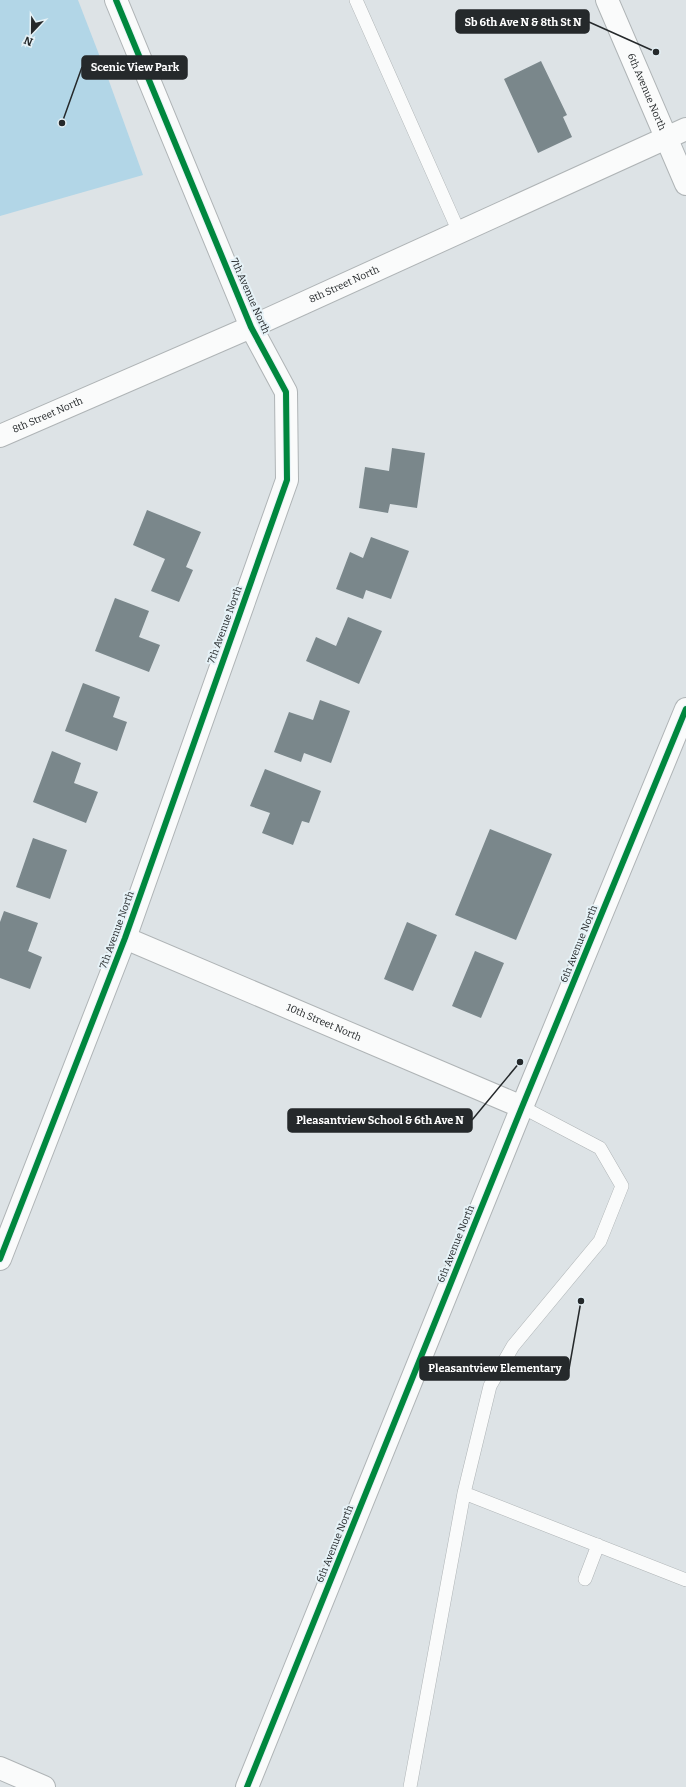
<svg xmlns="http://www.w3.org/2000/svg" width="686" height="1787" viewBox="0 0 686 1787" font-family="Bitter,serif">
	<style>
		.green { fill: #b2d6e7 }
		.building { fill: #7a878b }
		.lines { fill: none; stroke-linecap: round; stroke-linejoin: round }
		.lane-casing { stroke: #afb4b6; stroke-width: 14 }
		.street-casing { stroke: #afb4b6; stroke-width: 24 }
		.secondary-casing { stroke: #afb4b6; stroke-width: 24 }
		.lane { stroke: #fafbfb; stroke-width: 13 }
		.street { stroke: #fafbfb; stroke-width: 22 }
		.secondary { stroke: #fafbfb; stroke-width: 22 }
		.cycleway-casing { stroke: #e6f2f7; stroke-width: 8 }
		.cycleway { stroke: #00873e; stroke-width: 6 }
		.labels { text-anchor: middle; dominant-baseline: central; stroke-width: 4; stroke-linejoin: round; paint-order: stroke }
		.street-label { font-size: 10px; fill: #25292b; stroke: #e6f2f7 }
		.leader { fill: none; stroke: #25292b; stroke-width: 1.5 }
		.callout-dot { fill: #25292b; stroke: #e6f2f7; stroke-width: 1.5 }
		.callout { fill: #25292b; stroke: #25292b; stroke-width: 1.5 }
		.callout-label { font-size: 11px; text-anchor: middle; font-weight: bold; fill: #fff }
	</style>
	<rect width="100%" height="100%" fill="#dde3e6"/>
	<path class="green" d="M0 0H78L105 70 143 175 0 216Z"/>
	<path class="building" d="M541 61 567 115 563 117 572 137 538 153 504 79Z
		M392 448 425 453 417 508 390 504 388 513 359 508 365 467 389 471Z
		M147 510 201 532 186 567 193 570 179 602 151 591 165 559 133 545Z
		M371 537 409 551 391 599 366 590 363 599 336 589 350 552 363 558Z
		M115 598 149 611 139 637 160 645 149 672 95 651Z
		M348 617 382 631 359 684 306 661 316 637 336 646Z
		M83 683 120 697 113 717 127 722 117 751 65 731Z
		M320 700 350 711 331 763 304 753 301 762 274 752 289 712 313 720Z
		M52 751 81 763 74 783 98 792 86 823 33 802Z
		M265 769 321 791 309 823 302 821 293 845 262 833 270 813 250 806Z
		M490 829 552 854 516 940 455 915Z
		M33 838 67 850 50 899 16 887Z
		M4 911 38 923 28 951 42 957 30 989 0 978V922Z
		M407 922 437 935 413 991 384 979Z
		M475 951 504 963 481 1018 452 1006Z"/>
	<g class="lines">
		<g class="lane-casing">
			<path id="lane" d="M356 0 459 232
				M464 1493 686 1580
				M585 1579 598 1545
				M410 1787 464 1493 490 1386 513 1346 600 1241 622 1186 600 1148 522 1107"/>
		</g>
		<g class="street-casing">
			<g id="street">
				<path id="s1" d="M0 436 251 327 686 129"/>
				<path id="s2" d="M125 938 522 1107"/>
				<path d="M0 1259 125 938 287 480 286 392 251 327 116 0"/>
			</g>
		</g>
		<g class="secondary-casing">
			<g id="secondary">
				<path id="s3" d="M607 0 686 184"/>
				<path d="M0 1768 44 1787"/>
				<path d="M247 1787 522 1107 686 709"/>
			</g>
		</g>
		<use href="#lane" class="lane"/>
		<use href="#street" class="street"/>
		<use href="#secondary" class="secondary"/>
		<g class="cycleway-casing">
			<path id="cycleway" d="M0 1259 125 938 287 480 286 392 251 327 116 0
				M247 1787 522 1107 686 709"/>
		</g>
		<use href="#cycleway" class="cycleway"/>
	</g>
	<g class="labels">
		<g class="street-label">
			<text stroke="none"><textPath href="#s3" startOffset="100">6th Avenue North</textPath></text>
			<text stroke="none"><textPath href="#s1" startOffset="376">8th Street North</textPath></text>
			<text transform="translate(250 296) rotate(66)">7th Avenue North</text>
			<text stroke="none"><textPath href="#s1" startOffset="52">8th Street North</textPath></text>
			<text transform="translate(225 625) rotate(-70)">7th Avenue North</text>
			<text transform="translate(117 930) rotate(-70)">7th Avenue North</text>
			<text transform="translate(579 944) rotate(-68)">6th Avenue North</text>
			<text stroke="none"><textPath href="#s2" startOffset="216">10th Street North</textPath></text>
			<text transform="translate(456 1244) rotate(-68)">6th Avenue North</text>
			<text transform="translate(335 1544) rotate(-68)">6th Avenue North</text>
		</g>
	</g>
	<path class="leader" d="M656 52L589 22M62 123L82 67M520 1062L472 1120M581 1301L569 1369"/>
	<g class="callout-dot">
		<circle cx="656" cy="52" r="4"/>
		<circle cx="62" cy="123" r="4"/>
		<circle cx="520" cy="1062" r="4"/>
		<circle cx="581" cy="1301" r="4"/>
	</g>
	<g class="callout">
		<rect x="456" y="10" width="133" height="23" rx="4"/>
		<rect x="82" y="56" width="105" height="23" rx="4"/>
		<rect x="288" y="1109" width="184" height="23" rx="4"/>
		<rect x="420" y="1357" width="149" height="23" rx="4"/>
	</g>
	<g class="callout-label">
		<text x="523" y="26">Sb 6th Ave N &amp; 8th St N</text>
		<text x="135" y="71">Scenic View Park</text>
		<text x="380" y="1124">Pleasantview School &amp; 6th Ave N</text>
		<text x="495" y="1372">Pleasantview Elementary</text>
	</g>
	<g transform="translate(32 32) rotate(202)" stroke="#e6f2f7" stroke-width="3" paint-order="stroke">
	<path d="M0-3L7 15L0 10L-7 15Z" fill="#25292b"/>
	<text y="-6" font-size="11" font-weight="bold" text-anchor="middle" fill="#25292b">N</text>
	</g>
</svg>
